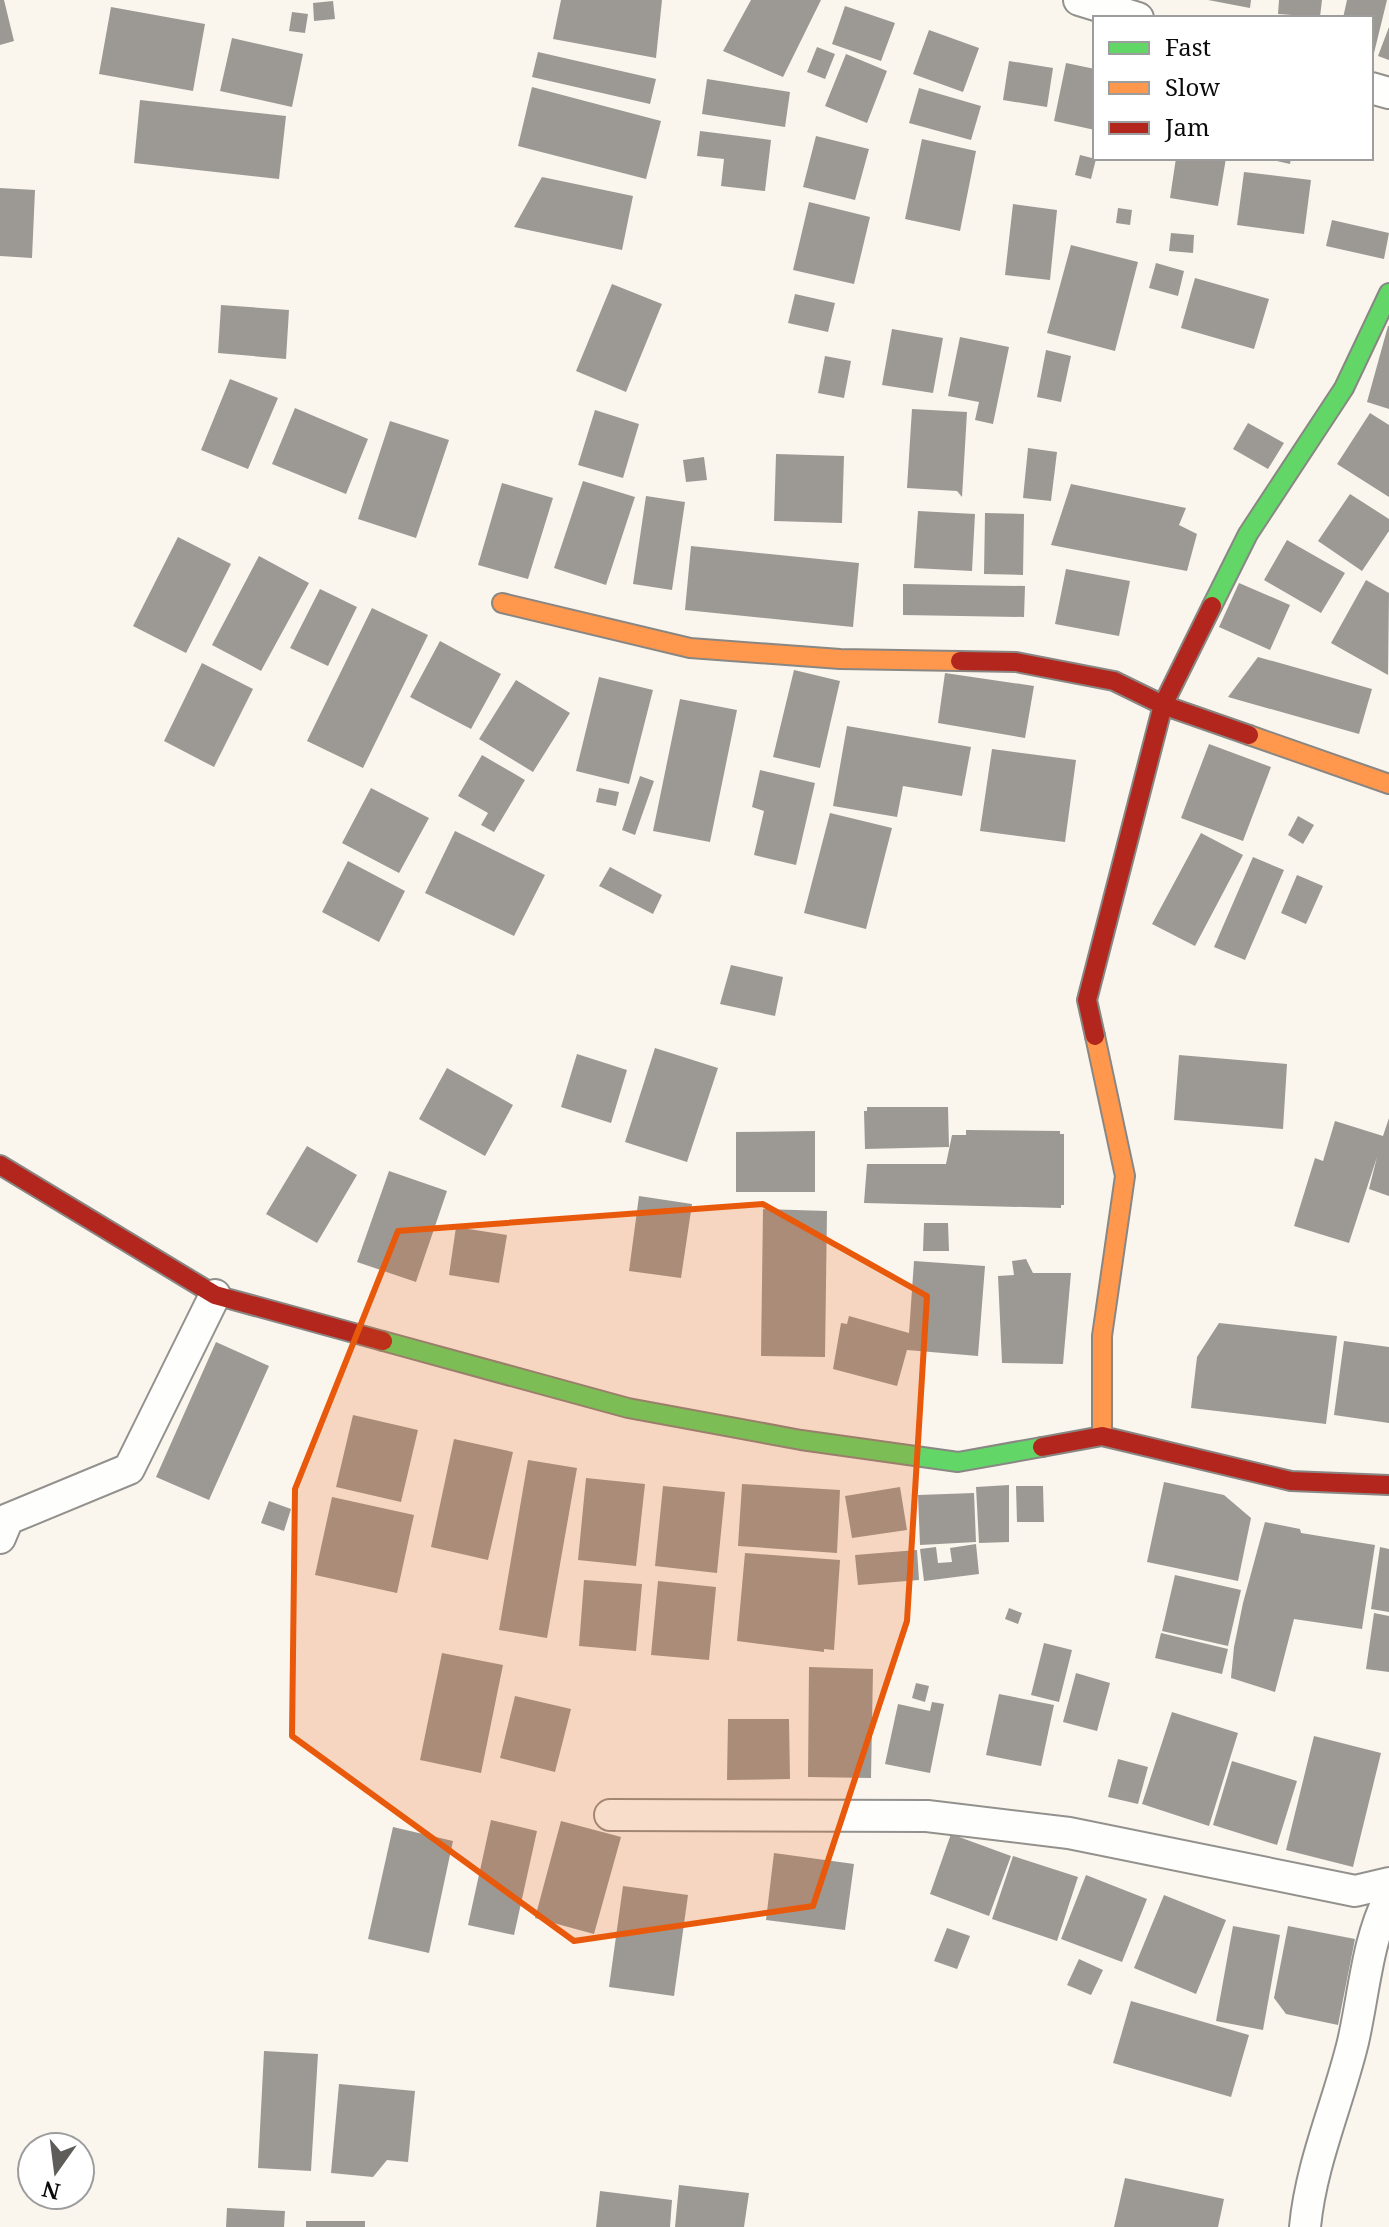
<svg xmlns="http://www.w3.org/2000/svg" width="1389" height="2227" viewBox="0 0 1389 2227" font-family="'Noto Serif',serif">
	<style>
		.building { fill: #9c9995 }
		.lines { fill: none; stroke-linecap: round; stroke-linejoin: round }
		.street-casing { stroke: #93918d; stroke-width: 34 }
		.fast-casing { stroke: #898784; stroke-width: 22 }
		.slow-casing { stroke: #898784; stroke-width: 22 }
		.jam-casing { stroke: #898784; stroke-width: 22 }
		.street { stroke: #fefefc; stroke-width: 30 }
		.fast { stroke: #63d668; stroke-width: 18 }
		.slow { stroke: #ff974d; stroke-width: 18 }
		.jam { stroke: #b3261e; stroke-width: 18 }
		.marked { fill: #e8590c; fill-opacity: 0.2; stroke: #e8590c; stroke-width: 6; stroke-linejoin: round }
	</style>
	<rect width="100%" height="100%" fill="#faf6ee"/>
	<path class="building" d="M0 0H4L14 41 0 45Z
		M561 0H662L656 58 553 39Z
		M751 0H821L783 77 723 51Z
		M1208 0H1251L1250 8Z
		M1279 0H1322L1320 17 1278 14Z
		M1347 0H1387L1374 53 1371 52V18H1343Z
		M333 1 335 19 314 21 313 3Z
		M845 6 895 23 881 61 832 44Z
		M111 7 205 24 193 91 99 74Z
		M292 12 308 14 305 33 289 31Z
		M1389 27V60L1378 56Z
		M929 30 979 48 963 92 913 74Z
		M232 38 303 54 292 107 220 91Z
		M817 47 835 54 825 79 807 72Z
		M538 52 656 79 650 104 532 77Z
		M846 54 887 71 867 123 825 106Z
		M1009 61 1053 68 1047 107 1003 100Z
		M1066 63 1095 69V130L1054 121Z
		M707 79 790 92 785 127 702 114Z
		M532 87 661 121 646 179 518 146Z
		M919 88 981 106 971 140 909 123Z
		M140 100 286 116 279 179 134 163Z
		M700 131 771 140 765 191 721 186 724 159 697 156Z
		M816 136 869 149 855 200 803 187Z
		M922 139 976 151 960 231 905 219Z
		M1080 155 1096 159 1091 179 1075 175Z
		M1176 158H1226L1218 206 1170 198Z
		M1263 158H1291L1290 164Z
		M1244 172 1311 180 1304 234 1237 225Z
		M542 177 633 196 622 250 514 227Z
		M0 188 35 190 32 258 0 256Z
		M809 202 870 217 854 284 793 270Z
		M1013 204 1057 210 1050 280 1005 275Z
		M1118 208 1132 210 1130 225 1116 223Z
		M1332 220 1389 233 1384 259 1326 246Z
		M1171 233 1194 235 1193 253 1169 251Z
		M1071 245 1138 262 1115 351 1047 333Z
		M1156 263 1184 271 1178 296 1149 288Z
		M1195 278 1269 299 1254 349 1181 328Z
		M612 284 662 304 626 392 576 371Z
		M795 294 835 303 828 332 788 323Z
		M221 305 289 310 286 359 218 353Z
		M1388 326H1389V409L1367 402Z
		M892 329 943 338 933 393 882 385Z
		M960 337 1009 347 993 424 975 420 979 402 948 396Z
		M1046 350 1071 356 1061 402 1037 397Z
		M825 356 851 361 844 398 818 393Z
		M230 379 278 398 248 469 201 450Z
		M295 408 368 439 346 494 272 464Z
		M912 409 967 412 962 497 957 491 907 488Z
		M595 410 639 424 623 478 578 465Z
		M1370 413 1389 425V497L1337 464Z
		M390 421 449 440 416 538 358 519Z
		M1248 423 1284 443 1268 469 1233 449Z
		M1028 448 1057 452 1051 501 1023 498Z
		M776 454 844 456 842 523 774 521Z
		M704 457 707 480 686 482 683 460Z
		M583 481 635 497 606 585 554 568Z
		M502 483 553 498 528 579 478 565Z
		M1071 484 1186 508 1179 525 1197 534 1187 571 1051 545Z
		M1350 494 1389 519V531L1362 571 1318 541Z
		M646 496 685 502 672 590 633 584Z
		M918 511 975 514 972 571 914 568Z
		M985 513 1024 514 1023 575 984 574Z
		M178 537 231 564 186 653 133 626Z
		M1287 540 1345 573 1321 613 1264 580Z
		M691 546 859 563 853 627 685 610Z
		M259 556 309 583 261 671 212 645Z
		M1066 569 1130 581 1119 636 1055 624Z
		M1366 580 1389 593 1388 675 1331 643Z
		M1239 583 1290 605 1270 650 1219 627Z
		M903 584 1025 586 1024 617 903 615Z
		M320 589 357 607 328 666 290 648Z
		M372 608 428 635 363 768 307 741Z
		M440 641 501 674 471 729 410 697Z
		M1258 657 1372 689 1359 734 1228 697Z
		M202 663 253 689 214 767 164 741Z
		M794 670 840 681 820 768 773 757Z
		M945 673 1034 686 1025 738 938 723Z
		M599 677 653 690 629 784 576 771Z
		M516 680 570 713 533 772 479 739Z
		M680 699 737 710 710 842 653 831Z
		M847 726 971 747 962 796 903 786 897 817 833 806Z
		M1209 744 1271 767 1243 841 1181 818Z
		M992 749 1076 760 1065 842 980 831Z
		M482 755 525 780 494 832 481 825 488 813 458 796Z
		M760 770 815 783 796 865 754 855 764 811 752 807Z
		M640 776 654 781 635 835 622 830Z
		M371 788 429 818 399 873 342 843Z
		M599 788 619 792 616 806 596 802Z
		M830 813 892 828 866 929 804 913Z
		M1298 816 1314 825 1303 844 1288 835Z
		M455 831 545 875 514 936 425 893Z
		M1201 833 1243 855 1195 946 1152 924Z
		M1253 857 1284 870 1245 960 1214 947Z
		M348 861 405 891 379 942 322 912Z
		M610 867 662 895 653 914 599 886Z
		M1297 875 1323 886 1306 924 1281 913Z
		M731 965 783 977 775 1016 720 1004Z
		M655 1048 718 1068 687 1162 625 1142Z
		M577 1054 627 1070 611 1123 561 1107Z
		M1179 1055 1287 1064 1283 1129 1174 1120Z
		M447 1068 513 1105 485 1156 419 1119Z
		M867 1107H948L949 1147 865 1149 864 1111H867Z
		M1389 1118V1196L1369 1189 1377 1157 1349 1243 1294 1226 1315 1158 1323 1161 1335 1121 1383 1136Z
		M966 1130 1060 1131V1134H1064V1205H1061V1208L864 1203 867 1164H946L952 1135H966Z
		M815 1131V1192H736V1132Z
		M307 1146 357 1175 317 1243 266 1214Z
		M389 1171 447 1191 416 1282 357 1262Z
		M639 1196 692 1204 681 1278 629 1271Z
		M763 1209 827 1211 825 1357 761 1356Z
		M924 1223H948L949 1251H923Z
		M456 1227 507 1235 499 1283 449 1275Z
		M1026 1259 1033 1273H1071L1063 1364 1002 1363 998 1276 1014 1275 1012 1261Z
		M914 1261 985 1266 978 1356 907 1350 897 1386 833 1369 841 1323 847 1324 849 1316 909 1333Z
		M1219 1323 1337 1336 1326 1424 1191 1408 1197 1357Z
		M1344 1341 1389 1347V1423L1334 1415Z
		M216 1342 269 1366 209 1500 156 1477Z
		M353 1415 418 1430 401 1502 336 1487Z
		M454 1439 513 1452 488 1560 431 1547Z
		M528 1460 577 1468 547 1638 499 1630Z
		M586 1478 645 1484 636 1566 578 1560Z
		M1164 1482 1224 1495 1251 1518 1238 1581 1147 1562Z
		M742 1484 840 1490 837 1553 738 1546Z
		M1009 1485V1542L979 1543 976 1487Z
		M663 1486 725 1492 717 1573 655 1566Z
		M1016 1486H1043L1044 1522H1017Z
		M900 1487 907 1530 852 1538 845 1496Z
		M974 1493 976 1542 920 1545 918 1495Z
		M332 1497 414 1515 397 1593 315 1575Z
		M269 1501 291 1509 284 1531 261 1523Z
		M1265 1522 1300 1529 1301 1533 1375 1545 1362 1629 1294 1619 1275 1692 1231 1678 1234 1647 1243 1603Z
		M976 1544 979 1574 924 1581 920 1549 936 1547 938 1563 952 1562 950 1548Z
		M1380 1547 1389 1549V1612L1371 1609Z
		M917 1550 919 1580 858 1585 855 1555Z
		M745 1553 840 1560 834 1650 824 1649V1652L737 1641Z
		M1175 1575 1241 1590 1228 1646 1162 1631Z
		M584 1580 642 1584 636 1651 579 1646Z
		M658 1581 716 1587 709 1660 651 1655Z
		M1009 1608 1022 1613 1018 1624 1005 1619Z
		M1374 1613 1389 1616V1672L1366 1669Z
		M1161 1633 1228 1649 1222 1674 1155 1658Z
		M1044 1643 1072 1650 1059 1702 1031 1695Z
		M442 1653 503 1665 481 1773 420 1760Z
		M809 1667 873 1669 871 1778 808 1777Z
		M1076 1673 1110 1683 1097 1731 1063 1722Z
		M916 1683 929 1686 925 1702 912 1698Z
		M999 1694 1054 1705 1041 1766 986 1755Z
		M515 1696 571 1709 555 1772 500 1758Z
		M932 1702 944 1704 930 1773 885 1764 898 1704 930 1711Z
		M1172 1712 1238 1733 1209 1826 1142 1804Z
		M728 1719H789L790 1779 727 1780Z
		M1314 1736 1381 1753 1353 1867 1286 1850Z
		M1118 1759 1148 1767 1138 1804 1108 1797Z
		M1232 1761 1297 1781 1277 1845 1213 1825Z
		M491 1820 537 1831 514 1935 468 1925Z
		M561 1821 621 1837 594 1934 535 1918Z
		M393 1827 453 1841 429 1953 368 1939Z
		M951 1834 1011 1856 989 1916 930 1894Z
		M774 1853 854 1864 845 1930 766 1920Z
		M1013 1856 1078 1877 1057 1941 992 1919Z
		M1086 1875 1147 1899 1122 1962 1061 1939Z
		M623 1886 688 1895 674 1996 609 1987Z
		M1164 1895 1226 1920 1196 1994 1134 1968Z
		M1233 1926 1280 1935 1263 2030 1216 2021Z
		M1288 1926 1355 1939 1338 2025 1286 2014 1274 1998Z
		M947 1928 970 1936 957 1969 934 1961Z
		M1079 1959 1103 1970 1091 1995 1067 1985Z
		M1131 2001 1249 2035 1231 2097 1113 2063Z
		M264 2051 318 2054 311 2171 258 2168Z
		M339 2084 415 2091 408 2162 387 2160 373 2177 331 2173Z
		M1125 2178 1224 2199 1218 2227H1114Z
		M679 2185 749 2193 744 2227H675Z
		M600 2191 672 2200 670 2227H596Z
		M227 2208 285 2211 284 2227H226Z
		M306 2221H365V2227H306Z"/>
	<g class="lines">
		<g class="street-casing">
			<path id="street" d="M1079 0 1138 18
				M1371 88 1389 93
				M0 1538 8 1519 129 1469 215 1295
				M610 1815 927 1816 1069 1833 1355 1891 1389 1883
				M1305 2227C1311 2163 1338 2104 1353 2042 1364 1994 1367 1941 1389 1898"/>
		</g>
		<g class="fast-casing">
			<path id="fast" d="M1212 606 1248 534 1344 388 1389 293
				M383 1341 628 1408 801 1440 958 1462 1042 1447"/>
		</g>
		<g class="slow-casing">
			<path id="slow" d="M502 603 690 648 840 659 960 661
				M1249 735 1389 784
				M1095 1036 1125 1176 1102 1336V1436"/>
		</g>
		<g class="jam-casing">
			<path id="jam" d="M960 661 1016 662 1114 681 1163 705 1249 735
				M1095 1036 1087 1000 1163 705 1212 606
				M0 1165 215 1295 383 1341
				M1042 1447 1102 1436 1291 1481 1389 1485"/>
		</g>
		<use href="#street" class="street"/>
		<use href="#fast" class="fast"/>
		<use href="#slow" class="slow"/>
		<use href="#jam" class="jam"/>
	</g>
	<path class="marked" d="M763 1204 927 1296 907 1621 813 1906 574 1941 292 1736 295 1489 398 1231Z"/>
	<rect x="1093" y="16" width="280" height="144" fill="#ffffff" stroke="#9d9d9d" stroke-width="2"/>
	<rect x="1109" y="42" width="40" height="12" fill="#63d668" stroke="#9d9d9d" stroke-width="2"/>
	<text x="1165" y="56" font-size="24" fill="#0b0b0b">Fast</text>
	<rect x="1109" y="82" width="40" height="12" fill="#ff974d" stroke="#9d9d9d" stroke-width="2"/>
	<text x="1165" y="96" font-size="24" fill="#0b0b0b">Slow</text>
	<rect x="1109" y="122" width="40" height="12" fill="#b3261e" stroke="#9d9d9d" stroke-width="2"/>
	<text x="1165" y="136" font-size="24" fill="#0b0b0b">Jam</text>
	<g transform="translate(56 2171) rotate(194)"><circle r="38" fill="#ffffff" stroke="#9d9d9d" stroke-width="2"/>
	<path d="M0-6L14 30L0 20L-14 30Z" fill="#5f5d5a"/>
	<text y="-12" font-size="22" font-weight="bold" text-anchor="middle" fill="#0b0b0b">N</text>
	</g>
</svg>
